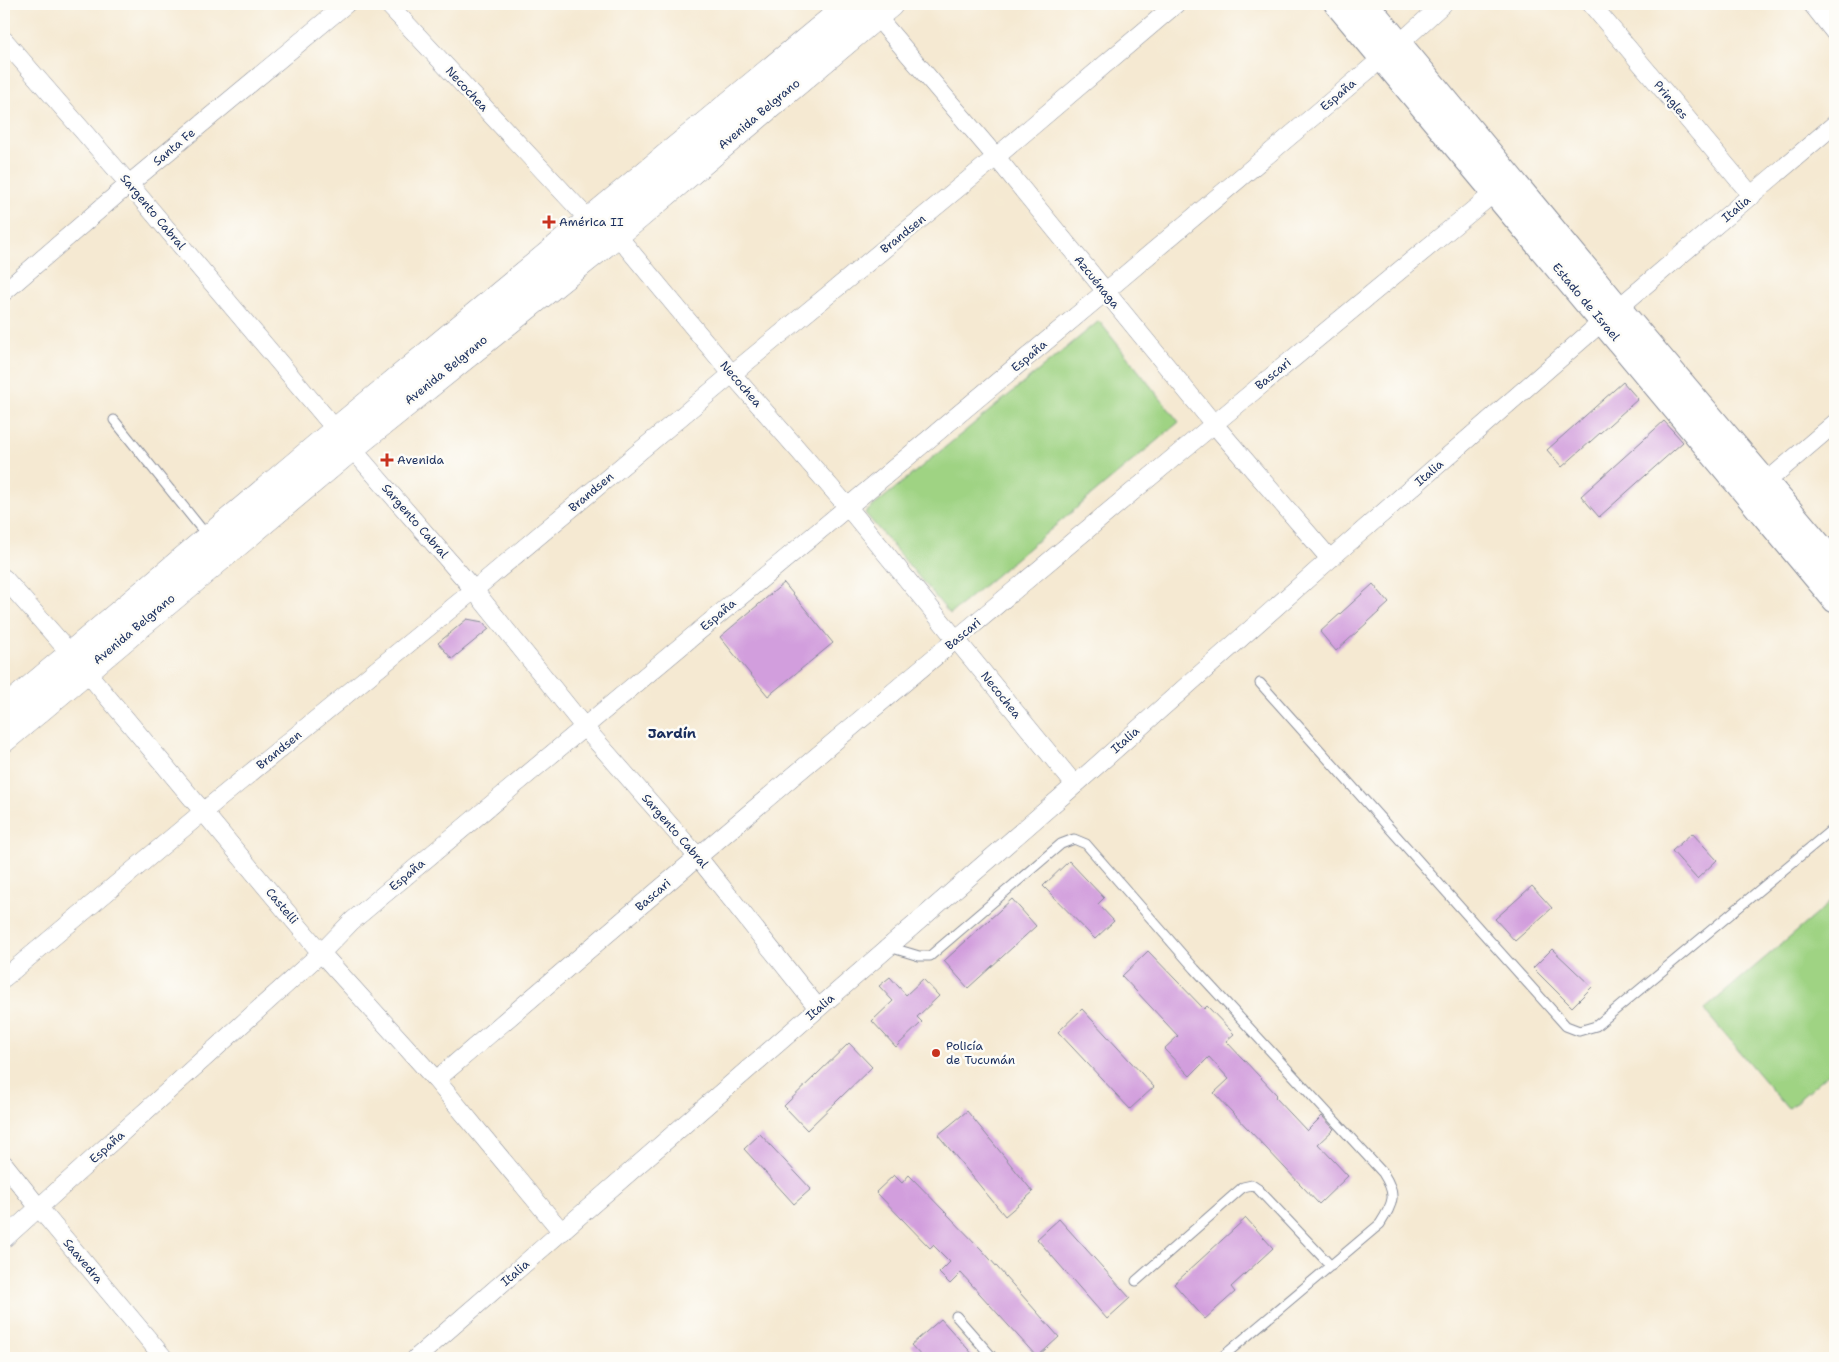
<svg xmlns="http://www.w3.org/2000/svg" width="1839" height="1362" viewBox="0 0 1839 1362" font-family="'Shantell Sans',sans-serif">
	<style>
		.green { fill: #9fd383; stroke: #5d8170 }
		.building { fill: #d29edd }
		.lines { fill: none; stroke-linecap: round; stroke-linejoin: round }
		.service-casing { stroke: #888c98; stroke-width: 11 }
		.minor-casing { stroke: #888c98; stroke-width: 19 }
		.secondary-casing { stroke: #888c98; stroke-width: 27 }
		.primary-casing { stroke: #888c98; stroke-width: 29 }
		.service { stroke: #fff; stroke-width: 9 }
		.minor { stroke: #fff; stroke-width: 18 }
		.secondary { stroke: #fff; stroke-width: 25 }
		.primary { stroke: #fff; stroke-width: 28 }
		.poi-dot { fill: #c8321e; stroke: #fdfcf7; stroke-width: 2 }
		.labels { text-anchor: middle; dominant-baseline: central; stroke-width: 5; stroke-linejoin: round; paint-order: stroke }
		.street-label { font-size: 12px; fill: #1b2f5e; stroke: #fdfcf7 }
		.poi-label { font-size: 12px; fill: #1b2f5e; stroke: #fdfcf7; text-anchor: start }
		.neighbourhood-label { font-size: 14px; font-weight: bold; fill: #1b2f5e; stroke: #fdfcf7 }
	</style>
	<rect width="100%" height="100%" fill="#fdfcf7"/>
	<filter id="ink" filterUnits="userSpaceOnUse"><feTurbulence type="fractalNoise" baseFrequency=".02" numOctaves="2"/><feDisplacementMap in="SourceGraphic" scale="10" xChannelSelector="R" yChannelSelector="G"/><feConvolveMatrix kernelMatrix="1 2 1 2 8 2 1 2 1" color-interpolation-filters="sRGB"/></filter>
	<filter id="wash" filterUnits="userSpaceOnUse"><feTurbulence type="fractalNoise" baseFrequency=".0096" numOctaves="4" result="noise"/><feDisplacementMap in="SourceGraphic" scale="20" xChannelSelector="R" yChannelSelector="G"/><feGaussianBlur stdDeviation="1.12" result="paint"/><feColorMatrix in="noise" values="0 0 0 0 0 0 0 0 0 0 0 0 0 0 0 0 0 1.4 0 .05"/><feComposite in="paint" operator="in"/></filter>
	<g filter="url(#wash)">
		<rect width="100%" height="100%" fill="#f5e9d2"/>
		<path class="green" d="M1099 321 1179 422 950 614 865 513Z
			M1835 898V1068L1788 1109 1704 1010Z"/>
		<g id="blocks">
			<path class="building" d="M1623 382 1638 399 1562 467 1547 450Z
				M1664 421 1683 442 1599 517 1581 496Z
				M784 583 833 643 768 696 720 637Z
				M1373 584 1389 603 1336 651 1320 632Z
				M467 619 483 622 489 629 452 659 438 643Z
				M1692 833 1717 860 1697 879 1672 851Z
				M1069 861 1104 898 1098 904 1114 921 1095 939 1043 886Z
				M1532 886 1552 908 1515 941 1495 919Z
				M1012 899 1036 926 968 988 944 961Z
				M1552 949 1592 987 1572 1007 1533 968Z
				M1148 951 1204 1009 1207 1006 1234 1034 1226 1041 1277 1095 1275 1097 1307 1131 1322 1116 1334 1129 1318 1144 1348 1176 1319 1204 1214 1093 1229 1079 1209 1057 1190 1076 1164 1049 1178 1036 1122 976Z
				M890 977 906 995 923 979 939 996 917 1017 922 1022 896 1047 872 1021 893 1001 879 986Z
				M1082 1009 1154 1087 1130 1109 1058 1032Z
				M849 1043 872 1067 807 1130 784 1106Z
				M967 1111 1033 1192 1005 1216 938 1135Z
				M760 1134 811 1189 794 1204 744 1149Z
				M894 1175 902 1183 909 1175 982 1250 1059 1337 1037 1357 961 1273 950 1284 939 1273 950 1262 933 1245 930 1248 876 1192Z
				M1246 1218 1273 1248 1231 1287 1235 1292 1205 1319 1174 1284Z
				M1059 1219 1130 1298 1107 1319 1037 1239Z
				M941 1319 976 1358H923L911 1345Z"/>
		</g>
	</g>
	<g filter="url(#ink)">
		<use href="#blocks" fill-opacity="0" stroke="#888c98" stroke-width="1"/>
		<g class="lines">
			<g class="service-casing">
				<path id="service" d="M114 420 208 537
					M1260 683 1566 1026 1579 1031 1596 1026 1835 827
					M889 947 919 956H930L1061 844 1074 839 1086 844 1195 969 1383 1173C1397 1195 1394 1202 1380 1224L1221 1358
					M1136 1281 1243 1187 1252 1185 1258 1189 1331 1266
					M956 1316 993 1358"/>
			</g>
			<g class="minor-casing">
				<path id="minor" d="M388 4 591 222 616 234 732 374 847 506 1075 785
					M866 4 996 157 1213 423 1330 559
					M1591 4 1752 196
					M1812 4 1835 33
					M4 40 129 184 337 431 474 590 585 728 697 856 818 1008
					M4 292 129 184 346 4
					M1758 489 1835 423
					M4 578 85 670 321 953 436 1080 562 1232
					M4 978 204 811 474 590 732 374 996 157 1176 4
					M436 1080C785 781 1138 485 1494 193
					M4 1164 39 1208 164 1358
					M4 1239 321 953 352 921 1105 292 1399 44 1443 4
					M416 1358 1075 785 1330 559 1603 321 1835 124"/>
			</g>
			<g class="secondary-casing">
				<path id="secondary" d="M1337 4 1835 600
					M1366 4 1619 309 1835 564"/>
			</g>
			<g class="primary-casing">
				<path id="primary" d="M4 712 337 431 852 4
					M4 738 351 447 616 234 889 4"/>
			</g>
			<use href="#service" class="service"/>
			<use href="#minor" class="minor"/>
			<use href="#secondary" class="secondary"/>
			<use href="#primary" class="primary"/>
		</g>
	</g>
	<g class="poi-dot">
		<path d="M546.5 214.5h5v5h5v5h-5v5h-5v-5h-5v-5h5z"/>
		<path d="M384.5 452.5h5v5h5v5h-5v5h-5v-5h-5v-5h5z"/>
		<circle cx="936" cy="1053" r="5"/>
	</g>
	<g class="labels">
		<g class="street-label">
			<text transform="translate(467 89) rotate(47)">Necochea</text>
			<text transform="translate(1338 95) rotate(-40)">España</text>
			<text transform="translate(1671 100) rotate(50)">Pringles</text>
			<text transform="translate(759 114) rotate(-40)">Avenida Belgrano</text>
			<text transform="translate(174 147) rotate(-40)">Santa Fe</text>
			<text transform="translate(1736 209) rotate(-40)">Italia</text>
			<text transform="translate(153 212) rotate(50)">Sargento Cabral</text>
			<text transform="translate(903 234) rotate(-39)">Brandsen</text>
			<text transform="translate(1097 282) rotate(51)">Azcuénaga</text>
			<text transform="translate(1586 302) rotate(50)">Estado de Israel</text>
			<text transform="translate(1029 356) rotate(-40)">España</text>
			<text transform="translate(446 370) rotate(-39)">Avenida Belgrano</text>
			<text transform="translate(1273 374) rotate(-39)">Bascari</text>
			<text transform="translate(741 384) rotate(49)">Necochea</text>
			<text transform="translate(1429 473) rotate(-41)">Italia</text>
			<text transform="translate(591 492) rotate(-40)">Brandsen</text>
			<text transform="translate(415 521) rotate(49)">Sargento Cabral</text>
			<text transform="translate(718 615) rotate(-40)">España</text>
			<text transform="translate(134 629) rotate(-40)">Avenida Belgrano</text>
			<text transform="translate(963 634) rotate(-40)">Bascari</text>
			<text transform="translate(1001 695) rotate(51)">Necochea</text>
			<text transform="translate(1125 740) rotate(-42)">Italia</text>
			<text transform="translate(279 750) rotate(-39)">Brandsen</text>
			<text transform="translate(675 831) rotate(49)">Sargento Cabral</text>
			<text transform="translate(407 875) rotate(-40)">España</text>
			<text transform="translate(653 895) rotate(-41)">Bascari</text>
			<text transform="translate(282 906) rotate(50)">Castelli</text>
			<text transform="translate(820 1007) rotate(-41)">Italia</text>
			<text transform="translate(107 1147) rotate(-42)">España</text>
			<text transform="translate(83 1261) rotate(50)">Saavedra</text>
			<text transform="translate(515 1273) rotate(-41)">Italia</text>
		</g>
		<g class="poi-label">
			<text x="559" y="222">América II</text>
			<text x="397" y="460">Avenida</text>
			<text x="946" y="1046">Policía<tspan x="946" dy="14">de Tucumán</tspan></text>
		</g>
		<g class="neighbourhood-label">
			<text x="672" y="733">Jardín</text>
		</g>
	</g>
	<rect width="1839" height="1362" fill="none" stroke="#fdfcf7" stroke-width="20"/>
</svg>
